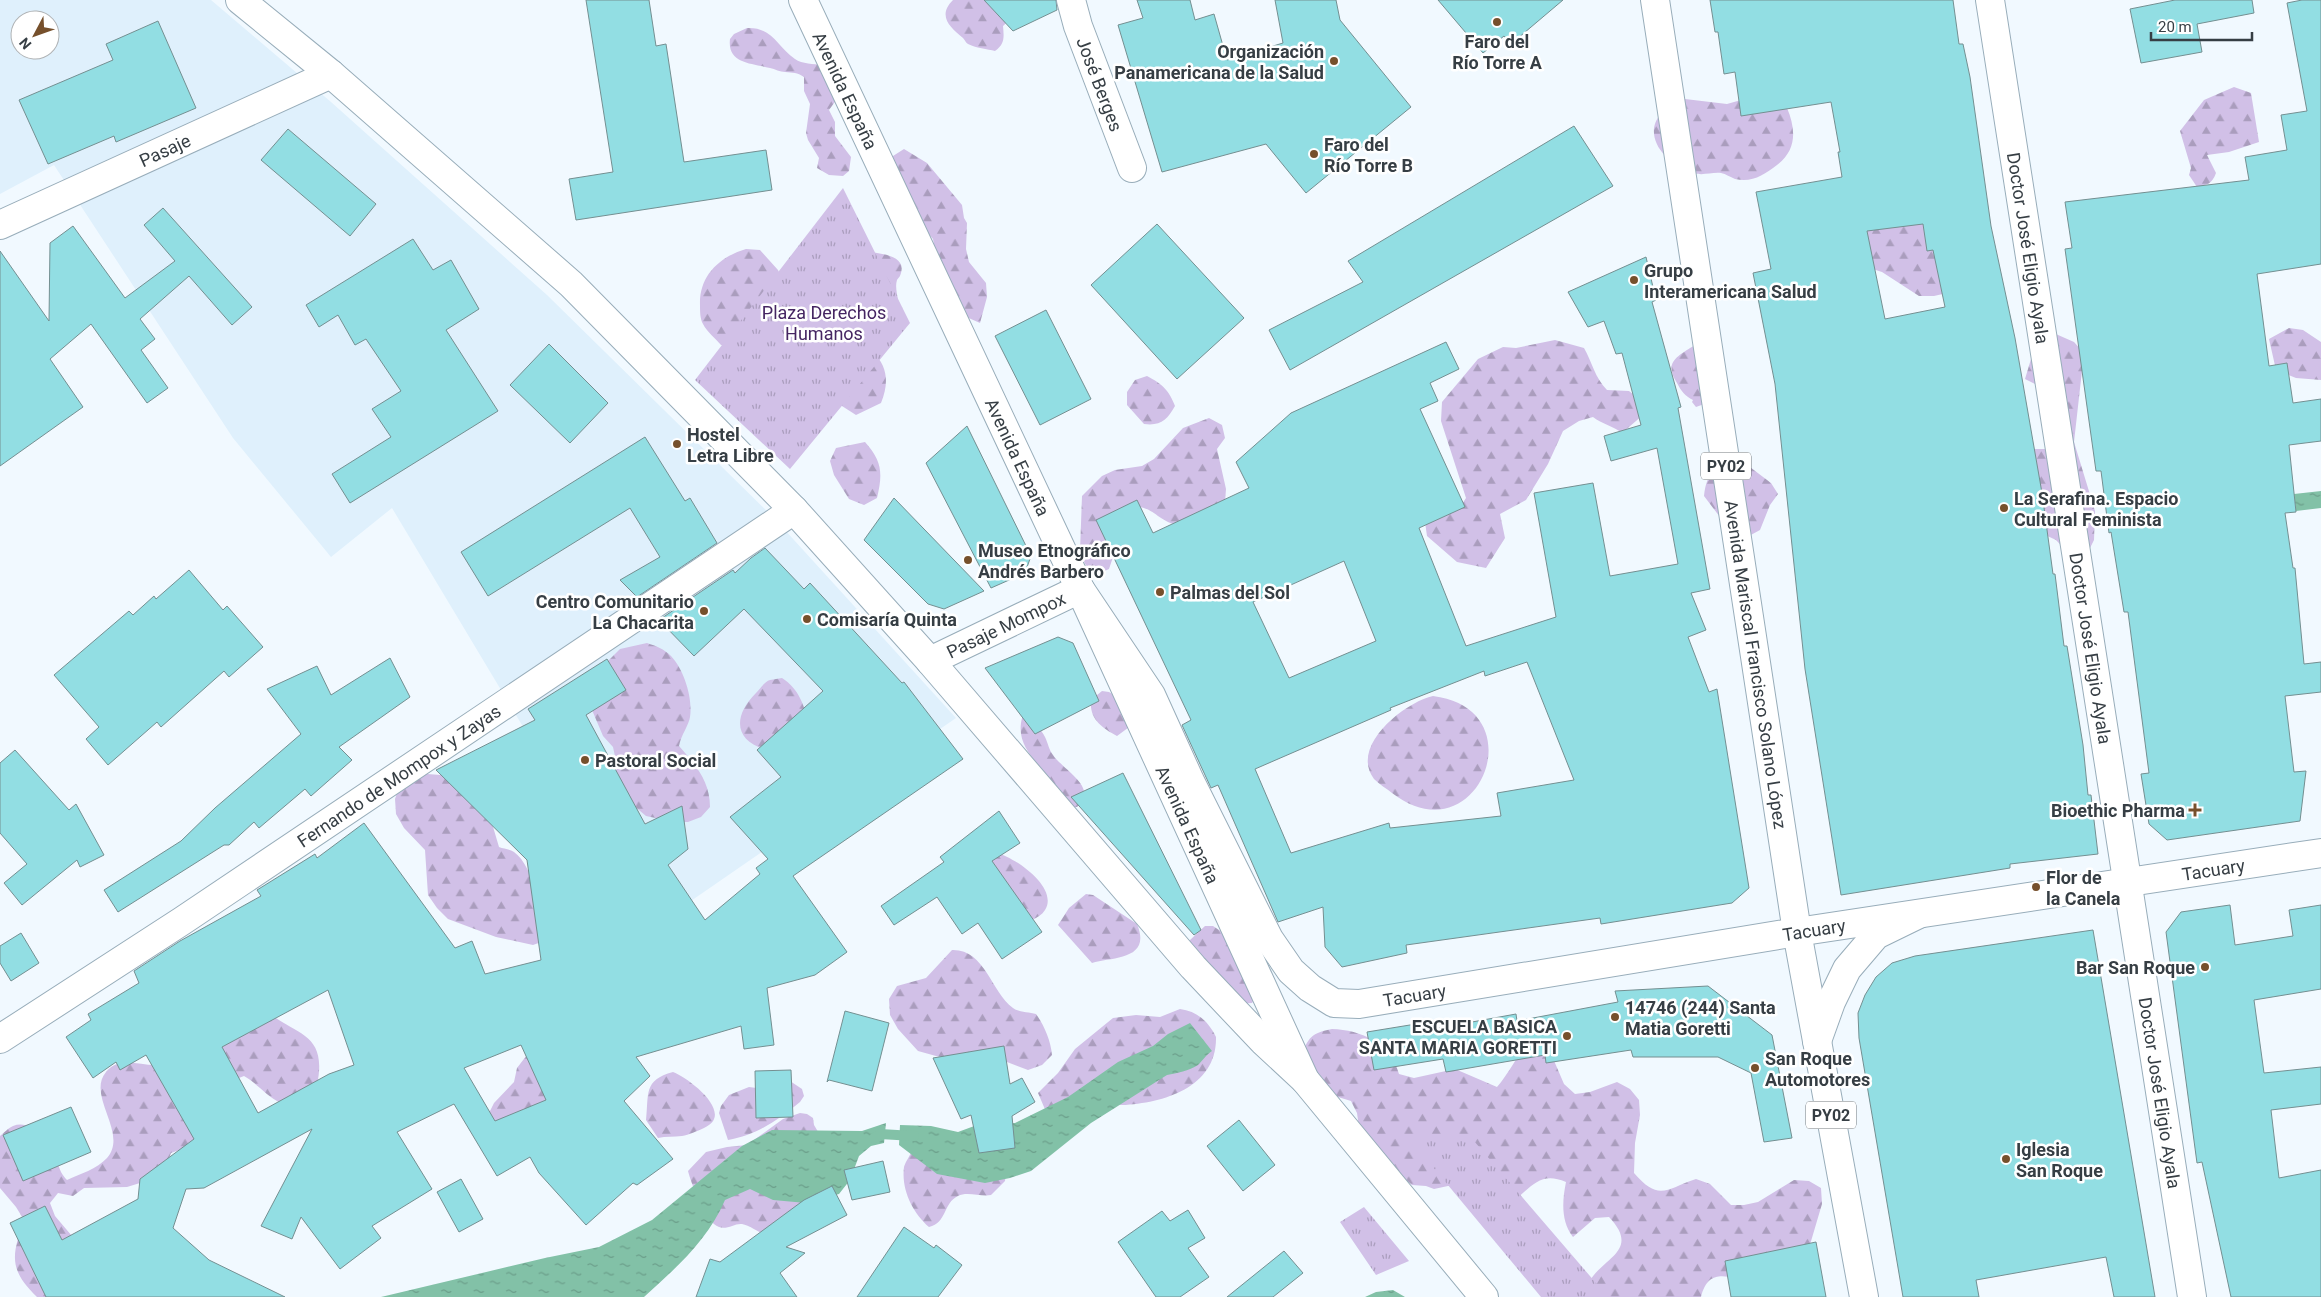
<svg xmlns="http://www.w3.org/2000/svg" width="2321" height="1297" viewBox="0 0 2321 1297" font-family="Roboto,sans-serif">
	<style>
		.built { fill: #dff0fc; fill-rule: evenodd }
		.forest { fill: url(#forest-firs) }
		.park { fill: url(#park-tufts) }
		.water { fill: url(#water-ripples) }
		.lines { fill: none; stroke-linecap: round; stroke-linejoin: round }
		.stream { stroke: #82c1a7; stroke-width: 10 }
		.building { fill: #92dee3; stroke: #748f91; fill-rule: evenodd }
		.minor-casing { stroke: #98adba; stroke-width: 30 }
		.tertiary-casing { stroke: #98adba; stroke-width: 30 }
		.secondary-casing { stroke: #98adba; stroke-width: 30 }
		.trunk-casing { stroke: #98adba; stroke-width: 30 }
		.minor { stroke: #fff; stroke-width: 28 }
		.tertiary { stroke: #fff; stroke-width: 28 }
		.secondary { stroke: #fff; stroke-width: 28 }
		.trunk { stroke: #fff; stroke-width: 28 }
		.poi-dot { fill: #76502c; stroke: #fff; stroke-width: 2 }
		.labels { text-anchor: middle; dominant-baseline: central; stroke-width: 5; stroke-linejoin: round; paint-order: stroke }
		.shield { fill: #fff; stroke: #72787c; stroke-width: 1 }
		.shield-label { font-size: 16px; font-weight: bold; fill: #363e44 }
		.poi-label { font-size: 18px; font-weight: bold; fill: #363e44; stroke: #fff; text-anchor: start }
		.street-label { font-size: 18px; fill: #363e44; stroke: #fff }
		.park-label { font-size: 18px; fill: #452562; stroke: #fff }
	</style>
	<defs>
		<pattern id="forest-firs" width="22" height="20" patternUnits="userSpaceOnUse" patternTransform="scale(1.25)"><rect width="22" height="20" fill="#d1c0e7"/><path d="M5 1l3.5 6h-7zM16 11l3.5 6h-7z" fill="#aa9dbd"/></pattern>
		<pattern id="park-tufts" width="24" height="20" patternUnits="userSpaceOnUse" patternTransform="scale(1.25)"><rect width="24" height="20" fill="#d1c0e7"/><path d="M3 7l-1-3M5 7V3M7 7l1-3M15 17l-1-3M17 17v-4M19 17l1-3" fill="none" stroke="#aa9dbd"/></pattern>
		<pattern id="water-ripples" width="26" height="14" patternUnits="userSpaceOnUse" patternTransform="scale(1.25)"><rect width="26" height="14" fill="#82c1a7"/><path d="M2 4q2-2 4 0t4 0M15 11q2-2 4 0t4 0" fill="none" stroke="#6b9e8a"/></pattern>
	</defs>
	<rect width="100%" height="100%" fill="#f1f9ff"/>
	<path class="built" d="M0 0H211L331 102 547 295 774 518 956 718 646 932 392 508 331 557 233 438 54 165 0 194ZM20 20H50V50H20Z"/>
	<path class="forest" d="M953 0H1014L1013 17 1003 26C1004 37 1005 44 995 51 988 49 975 48 968 44 966 43 965 40 963 38 950 27 937 16 953 0Z
		M747 28C773 27 777 47 795 59 802 64 814 64 822 65L837 99 829 110 835 122V136L851 157 849 171 843 176 829 175 817 168 819 158 808 140 806 133 810 104 804 91V77C797 72 793 73 785 72 780 72 775 69 770 68 752 63 727 64 730 39L734 34Z
		M2234 87 2251 93 2259 142 2229 152 2207 155 2216 173C2212 184 2207 185 2197 187L2189 175 2191 168 2180 131 2204 100Z
		M1685 99 1727 104 1741 100 1787 108C1796 129 1797 150 1777 165 1764 175 1752 183 1735 179 1730 177 1726 174 1721 173 1712 172 1702 176 1694 173 1652 159 1634 117 1685 99Z
		M904 149 927 163 962 205 964 218 967 223 966 249 969 262 986 283 987 297 980 323 946 308 933 239 896 195 887 169 893 156Z
		M1922 206 1947 293 1934 296H1919L1882 272 1860 265 1850 227Z
		M746 249 760 250 778 270 784 282 744 349 721 345C716 339 707 332 703 324 700 319 700 311 700 305 699 276 719 257 746 249Z
		M861 251C873 253 907 253 901 273 900 277 899 277 897 280 895 286 897 294 898 300Z
		M2289 328 2303 330 2321 342V380L2296 378 2276 370 2269 339Z
		M2049 331 2074 342 2084 353 2074 442 2095 511 2094 540 2087 554 2073 558 2056 540 2041 533 2032 449H2047L2037 385 2025 379 2037 339Z
		M1555 340 1584 348C1592 362 1595 378 1607 390L1629 391 1640 400 1643 415 1622 433C1613 426 1602 424 1593 417L1579 421 1563 431 1548 464 1526 500 1500 514 1505 538 1486 568 1457 562 1427 536 1424 515 1458 510 1466 498 1441 421 1442 402 1478 359 1503 347 1516 348Z
		M1695 345 1707 403 1696 407 1692 402 1693 400C1685 396 1681 391 1677 383 1663 362 1678 356 1695 345Z
		M873 352C888 367 889 383 881 403L856 415 831 399Z
		M1147 376C1162 384 1169 390 1175 406 1167 420 1161 426 1144 424L1127 405V392L1135 380Z
		M1209 418 1222 425 1225 438 1217 449 1226 489 1225 502 1180 526C1156 521 1154 505 1129 506L1116 529 1113 557 1109 569 1096 575 1085 564 1080 551 1082 496 1102 476 1115 470 1142 466 1154 459 1183 428Z
		M865 442C882 461 883 473 877 498L864 505 849 499 834 475 830 461 836 448Z
		M1738 458 1771 483 1778 494 1770 505 1760 530 1749 536 1726 525 1704 496C1707 470 1716 468 1738 458Z
		M647 643C656 646 664 649 671 656 684 670 693 698 690 717 689 725 681 735 679 746 695 764 710 781 710 807L701 817 688 822H674L646 816 633 805 614 775 616 761 613 747 603 736 592 710 600 669 620 649Z
		M782 678C800 690 803 704 809 723L772 751C736 744 730 719 756 693 760 689 765 681 770 680 774 679 778 679 782 678Z
		M1102 691 1109 692 1128 703 1136 722 1117 736C1102 728 1089 719 1091 700Z
		M1433 696C1538 709 1477 859 1392 793 1387 789 1379 784 1374 779 1349 746 1405 702 1433 696Z
		M1028 715C1034 722 1041 729 1045 737 1048 743 1049 750 1053 755 1063 770 1100 788 1077 807H1066C1060 798 1056 788 1050 780 1036 760 1015 745 1022 718Z
		M427 774 441 775 491 820 499 847C504 849 510 849 514 852 535 867 541 916 547 940L533 945 496 937 448 919 437 908 428 895 425 850 404 828 396 814 395 799 400 784 411 776Z
		M997 853C1016 858 1059 888 1045 910 1039 920 1024 922 1014 926L985 860Z
		M1086 894 1093 895 1137 924C1152 960 1113 957 1092 963L1058 925 1069 908Z
		M1205 926H1213L1225 934 1256 997 1252 1003 1235 1004 1189 947 1190 940Z
		M952 950C985 949 991 992 1013 1008 1018 1012 1029 1012 1036 1014 1044 1025 1051 1041 1052 1055L1042 1065 1028 1070 1007 1062 1003 1067 936 1056 918 1051 898 1029 890 1015 889 999 897 986 926 978Z
		M1180 1009C1197 1011 1209 1022 1216 1037 1217 1087 1164 1103 1122 1105 1117 1105 1112 1103 1107 1103 1087 1105 1066 1110 1047 1114L1038 1093 1058 1073 1075 1049 1113 1018 1136 1015 1160 1017Z
		M265 1010C296 1036 328 1032 317 1085L281 1103C266 1096 258 1084 244 1076L201 1093 196 1138 185 1148 171 1153 165 1169 153 1179 127 1187 84 1188 73 1196 58 1193 50 1203 55 1216 83 1249 82 1297H37C8 1269 12 1255 24 1220L16 1207 0 1188V1136C4 1133 8 1128 13 1126 31 1119 49 1140 55 1155 60 1167 58 1170 67 1180 80 1174 97 1169 107 1158 129 1133 86 1096 106 1072 120 1054 146 1069 164 1064 174 1060 185 1053 194 1048 218 1035 241 1023 265 1010Z
		M1332 1029C1361 1030 1391 1043 1399 1074L1414 1078 1455 1069 1497 1087C1509 1073 1517 1056 1529 1041L1552 1056 1564 1084 1575 1094 1590 1092 1617 1082 1630 1089 1639 1100 1640 1115 1635 1143 1634 1173C1659 1202 1666 1189 1696 1179L1710 1184 1731 1205H1744L1758 1202 1794 1180 1809 1181 1821 1188 1822 1204 1809 1248C1793 1257 1772 1273 1755 1278 1737 1285 1710 1260 1701 1297H1584C1585 1292 1586 1286 1589 1282 1603 1257 1641 1251 1609 1217L1595 1218 1573 1237C1561 1221 1562 1202 1566 1182 1542 1172 1534 1184 1516 1199L1476 1187 1448 1186 1434 1189 1426 1186 1412 1185 1389 1165 1359 1127 1357 1113 1351 1101 1325 1093 1301 1057C1308 1037 1312 1033 1332 1029Z
		M530 1051 569 1093 495 1124 488 1115 494 1103 514 1082 517 1068Z
		M673 1072C689 1078 736 1114 704 1128 697 1131 689 1135 682 1136 674 1137 666 1136 658 1138L646 1120C649 1094 643 1080 673 1072Z
		M790 1081 802 1089 804 1096 800 1102C778 1120 757 1135 728 1140L719 1113 721 1106 729 1095 749 1087 764 1089Z
		M800 1113 807 1114 813 1118 814 1125 833 1157 801 1199 796 1220 764 1234C758 1232 749 1225 742 1224 735 1223 727 1230 719 1227 706 1223 691 1183 688 1171L706 1152 727 1147 747 1145 783 1119Z
		M911 1153 1006 1173 1005 1181 991 1195C981 1197 967 1191 958 1196 943 1203 947 1223 929 1227 913 1213 901 1190 904 1167 905 1163 909 1157 911 1153Z"/>
	<path class="park" d="M843 188 910 323 790 469 695 380Z
		M1468 1134 1608 1297H1541L1408 1137Z
		M1364 1207 1409 1261 1376 1275 1340 1222Z"/>
	<path class="water" d="M2321 491V508L2296 511 2294 494Z
		M1190 1023 1212 1051C1206 1055 1203 1060 1198 1065 1189 1071 1177 1073 1167 1075L1091 1123 1031 1171 1010 1178 985 1183 937 1174 899 1145 900 1125 931 1126 958 1132 977 1125 1015 1123 1068 1097 1118 1062 1153 1046 1168 1034Z
		M886 1123 884 1143 871 1146 859 1156 850 1180 839 1194 806 1203 773 1200 750 1189 725 1200C708 1240 676 1268 644 1297H381L545 1258 599 1247 652 1220 742 1146 772 1130 862 1131Z
		M1393 1290 1405 1297H1365L1376 1292Z"/>
	<g class="lines">
		<path class="stream" d="M874 1138 880 1134 914 1136"/>
	</g>
	<path class="building" d="M586 0H649L656 46 666 44 684 162 766 150 772 190 576 220 569 179 613 172Z
		M984 0H1056L1057 10 1013 31Z
		M1137 0H1190L1195 20 1214 14 1227 60 1283 43 1275 0H1336L1340 20 1411 107 1306 193 1266 144 1162 172 1118 25 1143 18Z
		M1438 0H1563L1511 44 1504 36 1483 53Z
		M1710 0H1953L1959 44H1963L1970 77 1991 226 2015 338 2042 493 2053 574H2055L2064 646H2067L2083 745 2088 795H2091L2098 854 2010 864V868L1841 895 1805 669 1775 384 1753 273 1771 269 1756 192 1842 177 1838 152H1840L1831 102 1741 116 1735 72 1724 74 1718 32H1715ZM1923 224 1927 251 1933 250 1945 307 1885 319 1867 231Z
		M2175 0H2252L2254 13 2197 24 2202 52 2141 63 2130 9Z
		M2302 0H2321V264L2257 274 2269 366 2287 363 2293 403 2321 399V441L2289 445 2296 512 2285 513 2293 568H2295L2304 664 2321 662V692L2285 696 2294 772 2306 771 2300 821 2167 840 2149 824 2141 774 2149 773 2128 612H2124L2111 532 2109 533 2101 471H2096L2065 249 2072 248 2065 202 2249 180 2245 157 2287 150 2281 115 2307 111 2287 3Z
		M158 21 196 108 116 142 114 136 48 164 19 100 113 60 106 44Z
		M1574 126 1613 186 1290 370 1269 330 1363 282 1348 261Z
		M288 129 376 204 350 236 261 160Z
		M163 208 252 307 232 325 189 276 140 319 155 339 141 350 168 388 147 403 91 324 50 359 83 407 0 466V251L49 321 50 243 73 226 125 298 175 261 144 225Z
		M1157 224 1244 318 1177 379 1091 285Z
		M413 239 433 270 451 260 479 309 446 330 498 411 350 503 332 474 391 437 372 409 401 391 366 339 355 345 338 315 319 327 306 305Z
		M1646 257 1656 300 1652 302 1681 407 1678 408 1710 589 1691 593 1706 630 1688 637 1709 692 1717 689 1749 888 1732 903 1601 924 1600 918 1406 945 1407 953 1342 967 1325 947 1323 907 1278 922 1218 785 1211 788 1182 725 1191 720 1096 520 1137 500 1153 533 1249 488 1236 462 1291 413 1446 342 1459 369 1430 383 1438 401 1420 409 1465 507 1419 528 1466 646 1556 617 1534 493 1593 483 1610 576 1678 564 1657 448 1611 461 1604 436 1641 425 1622 353 1616 354 1604 321 1588 327 1568 292ZM1344 561 1376 641 1289 678 1253 602ZM1527 662 1574 780 1497 793 1501 816 1390 828 1389 823 1291 853 1255 769 1391 710 1390 708 1484 671 1485 676Z
		M1046 310 1091 399 1040 425 995 336Z
		M549 344 608 403 570 443 510 385Z
		M967 426 1031 556 1025 573 991 588 926 463Z
		M645 437 685 501 690 498 717 543 637 597 620 580 660 557 630 508 488 596 461 552Z
		M894 498 984 591 944 609 928 604 864 540Z
		M765 548 804 589 810 583 902 683 904 682 963 759 793 876 847 952 815 975 767 988 774 1045 744 1049 741 1026 636 1057 650 1076 624 1101 673 1159 637 1185 633 1183 586 1225 539 1173 530 1157 497 1176 454 1104 397 1132 432 1189 372 1226 381 1238 340 1269 301 1217 292 1239 261 1226 312 1129 204 1188 186 1189 173 1228 209 1260 285 1297H46L10 1223 45 1206 62 1240 138 1199 140 1179 194 1139 146 1055 120 1070 116 1062 93 1078 66 1037 91 1020 88 1014 139 983 134 971 180 941 261 896 257 890 315 854 317 858 364 823 455 948 472 941 485 974 541 960 527 860 436 770 535 720 528 709 607 659 626 690 586 715 645 824 682 806 688 849 668 865 705 920 760 874 756 868 768 859 730 817 781 777 757 750 823 691 744 609 694 656 659 620 733 570 735 573 751 558ZM328 990 354 1065 329 1074 258 1113 222 1047ZM521 1045 546 1100 495 1121 464 1068Z
		M189 570 223 610 227 606 263 647 229 677 224 671 161 727 157 722 108 765 86 739 99 727 54 675 129 611 133 615 154 596 156 599Z
		M1058 637 1073 643 1099 701 1035 734 985 668Z
		M390 658 410 697 339 747 352 760 311 796 305 789 259 828 254 822 229 845H224L118 912 104 890 181 841 215 808 301 734 267 689 317 666 331 695Z
		M15 750 69 810 76 804 104 855 80 867 77 860 22 905 4 883 27 864 0 833V763Z
		M1123 773 1201 930 1194 935 1071 797Z
		M999 811 1020 843 992 861 1042 932 1002 959 978 923 962 934 937 897 894 925 881 906 944 862 940 857Z
		M2230 905 2235 945 2293 936 2289 910 2321 905V989L2254 1000 2264 1073 2321 1067V1104L2271 1110 2279 1178 2321 1170V1297H2231L2202 1162 2197 1163 2166 932 2181 912Z
		M2093 930 2155 1297H2114L2106 1257 1976 1280 1979 1297H1903L1859 1038 1858 1013 1865 995 1876 977 1892 963 1915 956Z
		M21 933 39 963 11 981 0 963V946Z
		M1708 986 1772 1035 1792 1138 1764 1142 1751 1073 1718 1057H1633L1631 1050 1546 1063 1545 1055 1446 1072 1443 1059 1374 1070 1367 1032 1416 1024 1417 1032 1516 1014 1517 1021 1618 1002 1615 991Z
		M845 1011 889 1023 872 1091 829 1080 827 1082Z
		M1004 1046 1010 1084 1022 1078 1035 1102 1012 1116 1015 1148 979 1153 971 1115 961 1119 933 1058Z
		M791 1070 793 1117 756 1118 755 1071Z
		M71 1107 91 1152 23 1181 3 1135Z
		M1239 1120 1275 1165 1243 1191 1207 1146Z
		M883 1161 890 1192 852 1200 844 1170Z
		M461 1179 483 1219 459 1232 437 1192Z
		M832 1186 847 1215 786 1247 805 1253 780 1273 797 1297H696L710 1259 720 1262 804 1200Z
		M1188 1210 1205 1238 1188 1248 1209 1277 1180 1297H1156L1118 1242 1162 1211 1170 1221Z
		M904 1227 934 1248 936 1245 962 1265 938 1297H857Z
		M1816 1242 1826 1297H1731L1725 1261Z
		M1284 1251 1303 1273 1273 1297H1227Z"/>
	<g class="lines">
		<g class="minor-casing">
			<g id="minor">
				<path id="s1" d="M1071 0 1078 26 1132 168"/>
				<path id="s2" d="M1990 0 2192 1297"/>
				<path id="s3" d="M0 225 331 74"/>
				<path id="s4" d="M1797 932 2321 853"/>
				<path id="s5" d="M0 1039 182 921 794 510"/>
			</g>
		</g>
		<g class="tertiary-casing">
			<g id="tertiary">
				<path d="M240 0 331 74 571 284 794 510 930 661 1193 967 1263 1041 1305 1080"/>
				<path id="s6" d="M930 661 1080 589 1151 695 1190 781 1269 939 1291 971 1310 988 1334 1003 1359 1004 1797 932"/>
			</g>
		</g>
		<g class="secondary-casing">
			<g id="secondary">
				<path id="s7" d="M803 0 1080 589 1305 1080 1484 1297"/>
				<path d="M1817 1041 1831 1002 1847 969 1876 935 1919 914"/>
			</g>
		</g>
		<g class="trunk-casing">
			<g id="trunk">
				<path id="s8" d="M1655 0 1797 932 1864 1297"/>
			</g>
		</g>
		<use href="#minor" class="minor"/>
		<use href="#tertiary" class="tertiary"/>
		<use href="#secondary" class="secondary"/>
		<use href="#trunk" class="trunk"/>
	</g>
	<g class="poi-dot">
		<circle cx="1497" cy="22" r="5"/>
		<circle cx="1334" cy="61" r="5"/>
		<circle cx="1314" cy="154" r="5"/>
		<circle cx="1634" cy="280" r="5"/>
		<circle cx="677" cy="444" r="5"/>
		<circle cx="2004" cy="508" r="5"/>
		<circle cx="968" cy="560" r="5"/>
		<circle cx="1160" cy="592" r="5"/>
		<circle cx="704" cy="611" r="5"/>
		<circle cx="807" cy="619" r="5"/>
		<circle cx="585" cy="760" r="5"/>
		<path d="M2192.5 802.5h5v5h5v5h-5v5h-5v-5h-5v-5h5z"/>
		<circle cx="2036" cy="887" r="5"/>
		<circle cx="2205" cy="967" r="5"/>
		<circle cx="1615" cy="1017" r="5"/>
		<circle cx="1567" cy="1036" r="5"/>
		<circle cx="1755" cy="1068" r="5"/>
		<circle cx="2006" cy="1159" r="5"/>
	</g>
	<g class="labels">
		<g class="shield">
			<rect x="1701" y="452.5" width="50" height="27" rx="4"/>
			<rect x="1806" y="1101.5" width="50" height="27" rx="4"/>
		</g>
		<g class="shield-label">
			<text x="1726" y="466">PY02</text>
			<text x="1831" y="1115">PY02</text>
		</g>
		<g class="poi-label">
			<text x="1497" y="41" text-anchor="middle">Faro del<tspan x="1497" dy="21">Río Torre A</tspan></text>
			<text x="1324" y="51" text-anchor="end">Organización<tspan x="1324" dy="21">Panamericana de la Salud</tspan></text>
			<text x="1324" y="144">Faro del<tspan x="1324" dy="21">Río Torre B</tspan></text>
			<text x="1644" y="270">Grupo<tspan x="1644" dy="21">Interamericana Salud</tspan></text>
			<text x="687" y="434">Hostel<tspan x="687" dy="21">Letra Libre</tspan></text>
			<text x="2014" y="498">La Serafina. Espacio<tspan x="2014" dy="21">Cultural Feminista</tspan></text>
			<text x="978" y="550">Museo Etnográfico<tspan x="978" dy="21">Andrés Barbero</tspan></text>
			<text x="1170" y="592">Palmas del Sol</text>
			<text x="694" y="601" text-anchor="end">Centro Comunitario<tspan x="694" dy="21">La Chacarita</tspan></text>
			<text x="817" y="619">Comisaría Quinta</text>
			<text x="595" y="760">Pastoral Social</text>
			<text x="2185" y="810" text-anchor="end">Bioethic Pharma</text>
			<text x="2046" y="877">Flor de<tspan x="2046" dy="21">la Canela</tspan></text>
			<text x="2195" y="967" text-anchor="end">Bar San Roque</text>
			<text x="1625" y="1007">14746 (244) Santa<tspan x="1625" dy="21">Matia Goretti</tspan></text>
			<text x="1557" y="1026" text-anchor="end">ESCUELA BASICA<tspan x="1557" dy="21">SANTA MARIA GORETTI</tspan></text>
			<text x="1765" y="1058">San Roque<tspan x="1765" dy="21">Automotores</tspan></text>
			<text x="2016" y="1149">Iglesia<tspan x="2016" dy="21">San Roque</tspan></text>
		</g>
		<g class="street-label">
			<text stroke="none"><textPath href="#s1" startOffset="89">José Berges</textPath></text>
			<text stroke="none"><textPath href="#s7" startOffset="100">Avenida España</textPath></text>
			<text stroke="none"><textPath href="#s3" startOffset="181">Pasaje</textPath></text>
			<text stroke="none"><textPath href="#s2" startOffset="251">Doctor José Eligio Ayala</textPath></text>
			<text stroke="none"><textPath href="#s7" startOffset="505">Avenida España</textPath></text>
			<text stroke="none"><textPath href="#s6" startOffset="84">Pasaje Mompox</textPath></text>
			<text stroke="none"><textPath href="#s2" startOffset="656">Doctor José Eligio Ayala</textPath></text>
			<text stroke="none"><textPath href="#s8" startOffset="672">Avenida Mariscal Francisco Solano López</textPath></text>
			<text stroke="none"><textPath href="#s5" startOffset="478">Fernando de Mompox y Zayas</textPath></text>
			<text stroke="none"><textPath href="#s7" startOffset="910">Avenida España</textPath></text>
			<text stroke="none"><textPath href="#s4" startOffset="421">Tacuary</textPath></text>
			<text transform="translate(1814 930) rotate(-9)">Tacuary</text>
			<text stroke="none"><textPath href="#s6" startOffset="739">Tacuary</textPath></text>
			<text stroke="none"><textPath href="#s2" startOffset="1106">Doctor José Eligio Ayala</textPath></text>
		</g>
		<g class="park-label">
			<text x="824" y="312">Plaza Derechos<tspan x="824" dy="21">Humanos</tspan></text>
		</g>
	</g>
	<g transform="translate(35 35) rotate(229)"><circle r="24" fill="#ffffff" stroke="#afb2b4"/>
	<path d="M0-4L9 19L0 12L-9 19Z" fill="#76502c"/>
	<text y="-8" font-size="14" font-weight="bold" text-anchor="middle" fill="#363e44">N</text>
	</g>
	<path d="M2151 32v8h101v-8" fill="none" stroke="#363e44" stroke-width="2.5"/>
	<text x="2158" y="32" font-size="15" fill="#363e44" stroke="#ffffff" stroke-width="4" paint-order="stroke">20 m</text>
</svg>
